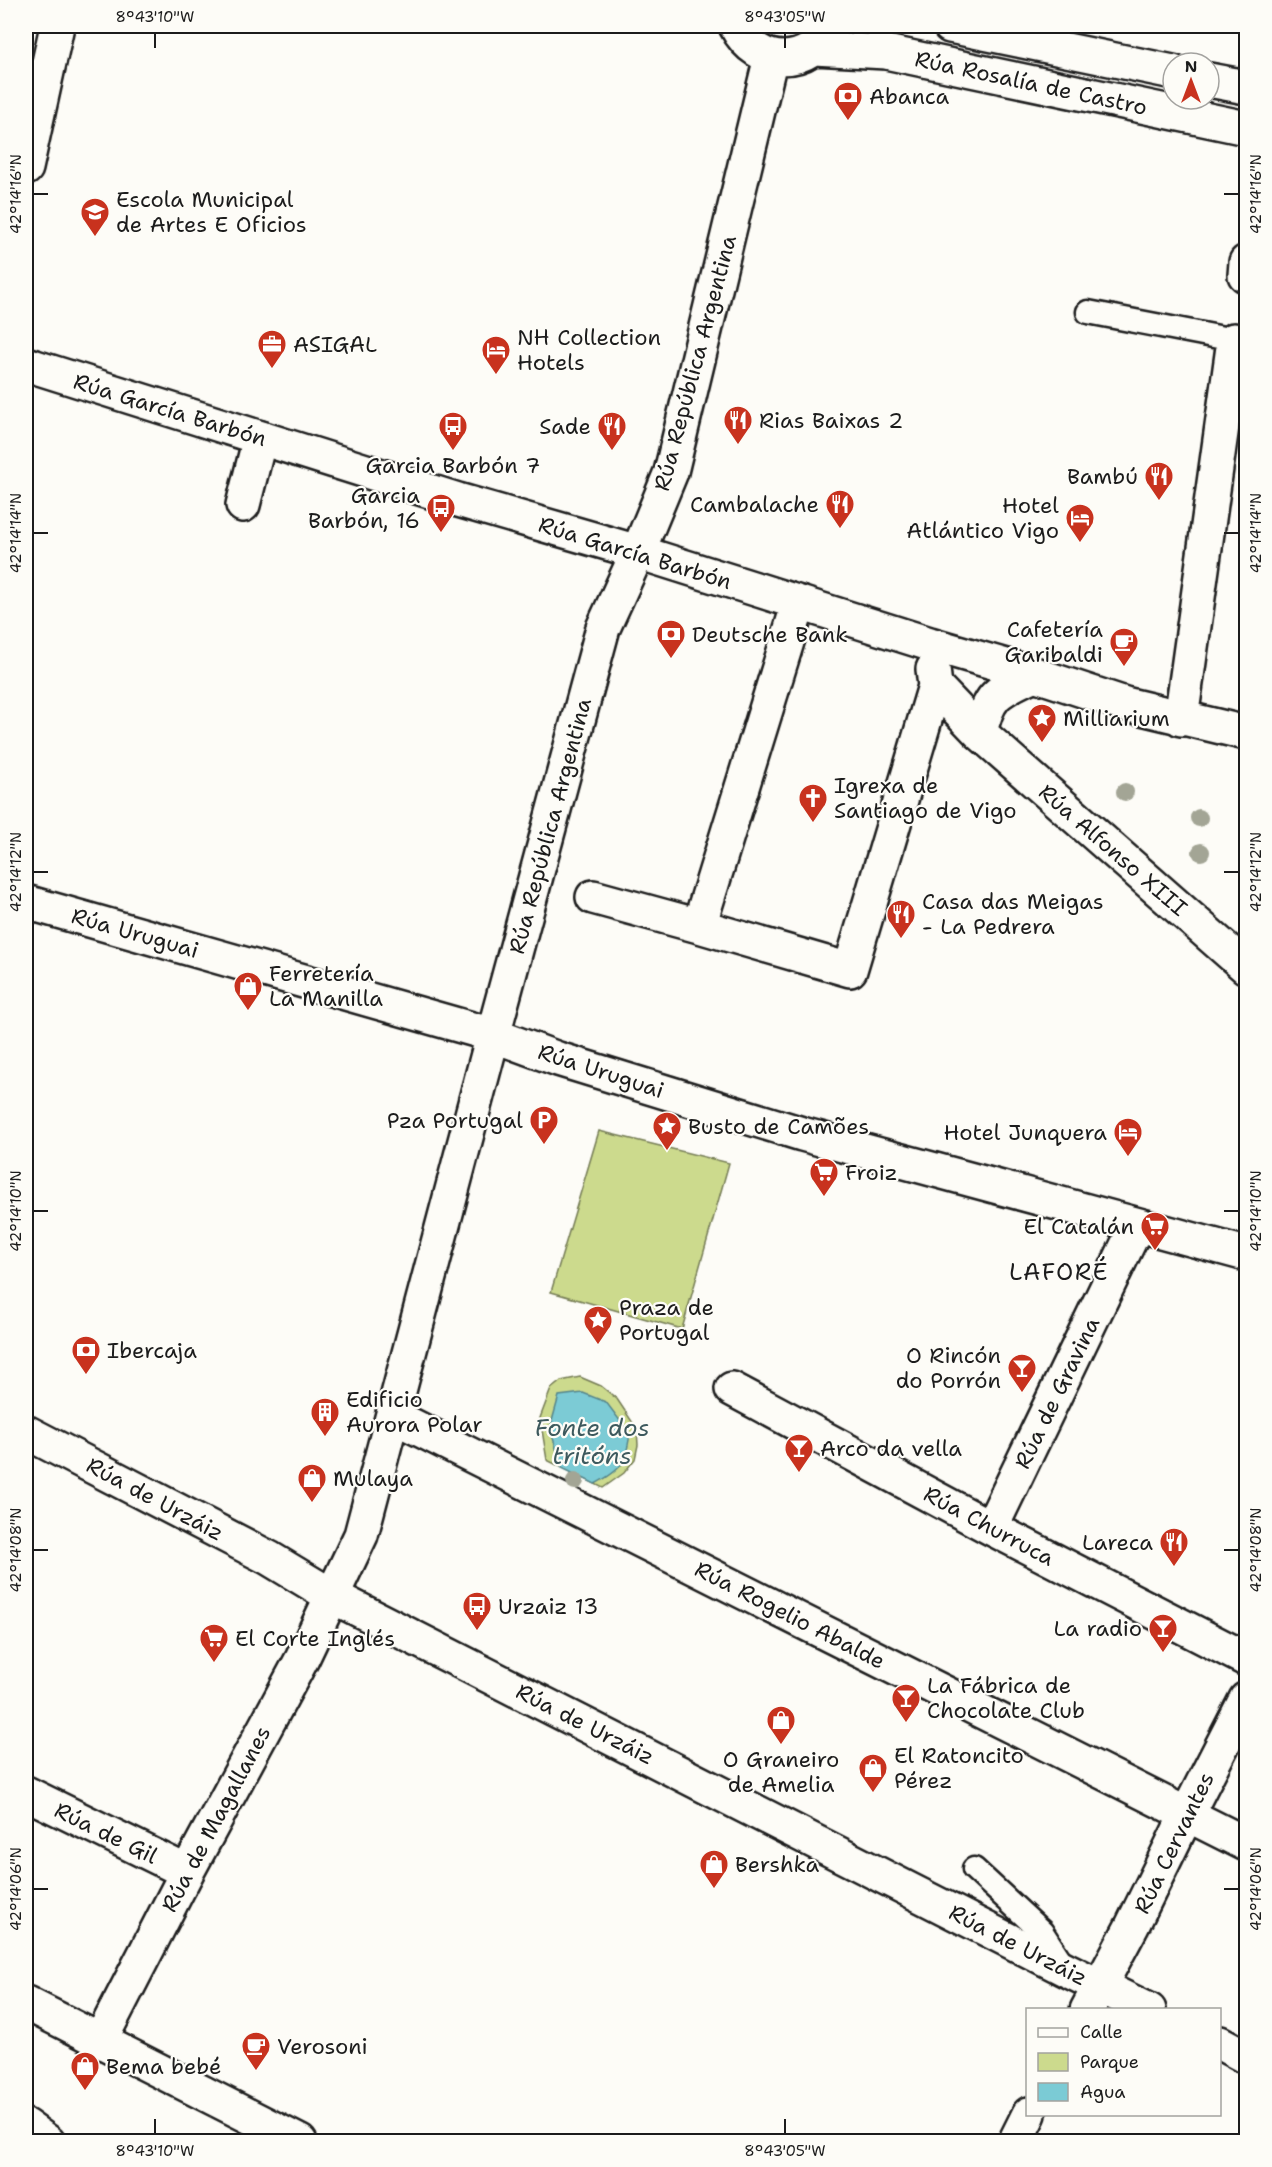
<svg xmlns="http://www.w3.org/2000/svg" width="1272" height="2167" viewBox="0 0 1272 2167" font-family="'Shantell Sans',sans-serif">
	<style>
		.green { fill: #ccda8d; stroke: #747b54; stroke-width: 1.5 }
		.water { fill: #7bcbd5; stroke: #55858b; stroke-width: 1.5 }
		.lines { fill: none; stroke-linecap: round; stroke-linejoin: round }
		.lane-casing { stroke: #1c1c1c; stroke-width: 27 }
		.street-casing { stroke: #1c1c1c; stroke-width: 38 }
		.secondary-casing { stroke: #1c1c1c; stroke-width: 38 }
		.lane { stroke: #fdfcf7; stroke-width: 22 }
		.street { stroke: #fdfcf7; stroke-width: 33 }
		.secondary { stroke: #fdfcf7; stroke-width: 33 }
		.tree { fill: #a3a595 }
		.ticks { fill: none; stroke: #1c1c1c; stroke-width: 2 }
		.labels { text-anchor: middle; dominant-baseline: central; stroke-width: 4.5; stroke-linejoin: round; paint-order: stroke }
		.street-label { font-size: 22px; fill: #1c1c1c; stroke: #fdfcf7 }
		.poi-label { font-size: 22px; fill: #1c1c1c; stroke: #fdfcf7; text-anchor: start }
		.neighbourhood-label { font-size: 24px; letter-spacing: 1.5px; fill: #1c1c1c; stroke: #fdfcf7 }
		.water-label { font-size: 24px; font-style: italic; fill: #3d595d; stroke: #fdfcf7 }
		.neatline { fill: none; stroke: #1c1c1c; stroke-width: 2 }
		.ticks-label { font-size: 15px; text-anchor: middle; fill: #1c1c1c }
	</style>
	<rect width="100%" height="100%" fill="#fdfcf7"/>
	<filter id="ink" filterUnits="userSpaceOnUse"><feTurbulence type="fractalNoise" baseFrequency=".0167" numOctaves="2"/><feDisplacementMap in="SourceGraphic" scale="12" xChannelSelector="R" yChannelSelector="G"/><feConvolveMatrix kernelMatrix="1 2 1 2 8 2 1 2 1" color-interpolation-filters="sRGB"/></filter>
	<g filter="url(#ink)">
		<path class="green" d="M599 1131 729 1163 682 1329 551 1292Z
			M580 1377 601 1386 617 1399 637 1429 638 1445 635 1459 624 1473 603 1488 547 1460 540 1418 551 1389 561 1381Z"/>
		<path class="water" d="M583 1393 606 1402 630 1434C625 1464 623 1469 595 1484L562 1468 550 1428 559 1396Z"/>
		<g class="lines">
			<g class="lane-casing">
				<path id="lane" d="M1088 312 1234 340
					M974 1869 1042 1932 1066 1969"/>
			</g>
			<g class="street-casing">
				<path id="street" d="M736 26C758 69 810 68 831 26
					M950 26 1173 72
					M814 48 886 52 1246 128
					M1209 80 1246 87
					M26 168 57 26
					M1245 275 1246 262
					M243 505 260 438
					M933 669 935 686 980 733 1246 967
					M1181 719 1234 340
					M980 733C989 692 999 691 1034 674
					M593 897 699 926 850 970 935 686
					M26 902 493 1035 558 1059 802 1134 1246 1254
					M699 926 799 603
					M732 1389 991 1528 1246 1659
					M393 1416 1246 1844
					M991 1528 1137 1225
					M26 1793 187 1872
					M26 2003 300 2142
					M1087 2010 1132 1926 1187 1814 1246 1699
					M100 2041 187 1872 302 1659 361 1535 493 1035 603 628 638 552 671 472 771 57
					M26 2126 48 2142
					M1015 2142 1029 2114"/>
			</g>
			<g class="secondary-casing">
				<path id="secondary" d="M26 364 458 500 638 552 930 644 1034 674 1125 704 1246 733
					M26 1432 269 1558 332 1596 1067 1970 1149 2010
					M1220 2043 1246 2057"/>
			</g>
			<use href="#lane" class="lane"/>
			<use href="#street" class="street"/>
			<use href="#secondary" class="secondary"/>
		</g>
		<g class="tree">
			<circle cx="1125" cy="792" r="9"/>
			<circle cx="1199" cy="818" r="9"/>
			<circle cx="1201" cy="852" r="9"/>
			<circle cx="575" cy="1481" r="9"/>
		</g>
	</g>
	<path class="ticks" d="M155 33V48M785 33V48M33 194H48M1224 194H1239M33 533H48M1224 533H1239M33 872H48M1224 872H1239M33 1211H48M1224 1211H1239M33 1550H48M1224 1550H1239M33 1889H48M1224 1889H1239M155 2119V2134M785 2119V2134"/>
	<defs>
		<g id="bank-pin" transform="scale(1.5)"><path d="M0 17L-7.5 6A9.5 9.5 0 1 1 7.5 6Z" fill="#c8321e" stroke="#fdfcf7"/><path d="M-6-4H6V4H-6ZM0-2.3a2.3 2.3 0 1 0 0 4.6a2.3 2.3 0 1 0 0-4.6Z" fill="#fff"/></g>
		<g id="university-pin" transform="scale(1.5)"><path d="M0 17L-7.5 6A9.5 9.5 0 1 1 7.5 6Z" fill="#c8321e" stroke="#fdfcf7"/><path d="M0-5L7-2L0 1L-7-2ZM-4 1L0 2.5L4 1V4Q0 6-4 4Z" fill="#fff"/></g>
		<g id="office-pin" transform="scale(1.5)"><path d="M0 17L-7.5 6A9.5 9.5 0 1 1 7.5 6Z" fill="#c8321e" stroke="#fdfcf7"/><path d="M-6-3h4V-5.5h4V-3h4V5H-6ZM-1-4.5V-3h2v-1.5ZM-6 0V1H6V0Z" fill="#fff"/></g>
		<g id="hotel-pin" transform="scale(1.5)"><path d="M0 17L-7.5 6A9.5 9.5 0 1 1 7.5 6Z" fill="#c8321e" stroke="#fdfcf7"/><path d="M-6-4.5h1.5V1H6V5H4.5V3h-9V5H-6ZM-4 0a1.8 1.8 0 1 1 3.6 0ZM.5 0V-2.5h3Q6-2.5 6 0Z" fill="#fff"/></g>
		<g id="restaurant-pin" transform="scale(1.5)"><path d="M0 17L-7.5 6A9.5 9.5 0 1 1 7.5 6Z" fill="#c8321e" stroke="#fdfcf7"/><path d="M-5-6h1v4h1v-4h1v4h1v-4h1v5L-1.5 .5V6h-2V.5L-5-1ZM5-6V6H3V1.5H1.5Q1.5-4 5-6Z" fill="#fff"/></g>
		<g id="bus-pin" transform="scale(1.5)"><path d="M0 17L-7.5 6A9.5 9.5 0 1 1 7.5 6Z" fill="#c8321e" stroke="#fdfcf7"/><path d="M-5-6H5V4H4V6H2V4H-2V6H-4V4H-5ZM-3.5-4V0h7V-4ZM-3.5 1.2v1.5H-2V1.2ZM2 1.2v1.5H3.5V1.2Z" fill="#fff"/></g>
		<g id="cafe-pin" transform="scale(1.5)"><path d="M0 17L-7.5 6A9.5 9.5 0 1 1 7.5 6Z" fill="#c8321e" stroke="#fdfcf7"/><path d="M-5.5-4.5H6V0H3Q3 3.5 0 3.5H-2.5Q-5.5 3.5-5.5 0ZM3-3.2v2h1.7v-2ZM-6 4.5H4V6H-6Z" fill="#fff"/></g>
		<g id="sight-pin" transform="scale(1.5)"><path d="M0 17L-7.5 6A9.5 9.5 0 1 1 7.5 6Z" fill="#c8321e" stroke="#fdfcf7"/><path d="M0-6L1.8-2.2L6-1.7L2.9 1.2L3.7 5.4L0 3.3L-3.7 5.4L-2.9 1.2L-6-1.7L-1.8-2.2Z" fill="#fff"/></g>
		<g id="church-pin" transform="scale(1.5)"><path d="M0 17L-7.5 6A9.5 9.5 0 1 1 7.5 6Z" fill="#c8321e" stroke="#fdfcf7"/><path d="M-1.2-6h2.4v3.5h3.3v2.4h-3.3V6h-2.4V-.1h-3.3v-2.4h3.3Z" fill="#fff"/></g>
		<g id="shop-pin" transform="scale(1.5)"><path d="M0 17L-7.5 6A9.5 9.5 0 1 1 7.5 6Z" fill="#c8321e" stroke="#fdfcf7"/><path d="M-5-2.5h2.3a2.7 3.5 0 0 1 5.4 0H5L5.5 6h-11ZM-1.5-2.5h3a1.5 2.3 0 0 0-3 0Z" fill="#fff"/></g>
		<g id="parking-pin" transform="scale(1.5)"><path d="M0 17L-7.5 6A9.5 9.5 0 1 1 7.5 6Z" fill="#c8321e" stroke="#fdfcf7"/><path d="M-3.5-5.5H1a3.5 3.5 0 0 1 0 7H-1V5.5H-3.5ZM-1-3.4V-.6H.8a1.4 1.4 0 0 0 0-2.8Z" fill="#fff"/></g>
		<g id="supermarket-pin" transform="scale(1.5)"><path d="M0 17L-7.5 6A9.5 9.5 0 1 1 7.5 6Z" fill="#c8321e" stroke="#fdfcf7"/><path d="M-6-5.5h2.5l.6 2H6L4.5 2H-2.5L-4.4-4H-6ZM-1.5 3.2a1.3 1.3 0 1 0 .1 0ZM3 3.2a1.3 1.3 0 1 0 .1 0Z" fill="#fff"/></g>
		<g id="bar-pin" transform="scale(1.5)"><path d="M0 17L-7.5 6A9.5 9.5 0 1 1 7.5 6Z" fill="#c8321e" stroke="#fdfcf7"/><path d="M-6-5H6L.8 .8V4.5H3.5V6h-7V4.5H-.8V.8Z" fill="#fff"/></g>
		<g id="building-pin" transform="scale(1.5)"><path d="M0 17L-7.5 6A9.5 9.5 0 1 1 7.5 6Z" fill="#c8321e" stroke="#fdfcf7"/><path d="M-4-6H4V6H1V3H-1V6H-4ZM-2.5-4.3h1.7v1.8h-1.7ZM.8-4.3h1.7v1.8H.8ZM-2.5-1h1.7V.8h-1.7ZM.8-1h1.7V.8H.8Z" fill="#fff"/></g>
	</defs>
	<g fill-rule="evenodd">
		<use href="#bank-pin" x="848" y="96"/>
		<use href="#university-pin" x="95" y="212"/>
		<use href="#office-pin" x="272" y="344"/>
		<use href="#hotel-pin" x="496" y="350"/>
		<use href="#restaurant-pin" x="738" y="420"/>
		<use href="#bus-pin" x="453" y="426"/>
		<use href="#restaurant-pin" x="612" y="426"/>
		<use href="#restaurant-pin" x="1159" y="476"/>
		<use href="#restaurant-pin" x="840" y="504"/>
		<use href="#bus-pin" x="441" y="508"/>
		<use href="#hotel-pin" x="1080" y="518"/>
		<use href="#bank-pin" x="671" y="634"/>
		<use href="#cafe-pin" x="1124" y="642"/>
		<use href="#sight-pin" x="1042" y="718"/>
		<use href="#church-pin" x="813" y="798"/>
		<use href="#restaurant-pin" x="901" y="914"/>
		<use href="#shop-pin" x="248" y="986"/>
		<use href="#parking-pin" x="544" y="1120"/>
		<use href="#sight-pin" x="667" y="1126"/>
		<use href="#hotel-pin" x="1128" y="1132"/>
		<use href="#supermarket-pin" x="824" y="1172"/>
		<use href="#supermarket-pin" x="1155" y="1226"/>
		<use href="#sight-pin" x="598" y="1320"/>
		<use href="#bank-pin" x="86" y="1350"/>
		<use href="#bar-pin" x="1022" y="1368"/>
		<use href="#building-pin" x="325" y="1412"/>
		<use href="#bar-pin" x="799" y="1448"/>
		<use href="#shop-pin" x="312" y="1478"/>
		<use href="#restaurant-pin" x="1174" y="1542"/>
		<use href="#bus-pin" x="477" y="1606"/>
		<use href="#bar-pin" x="1163" y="1628"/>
		<use href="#supermarket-pin" x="214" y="1638"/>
		<use href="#bar-pin" x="906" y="1698"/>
		<use href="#shop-pin" x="781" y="1720"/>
		<use href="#shop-pin" x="873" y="1768"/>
		<use href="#shop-pin" x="714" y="1864"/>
		<use href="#cafe-pin" x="256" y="2046"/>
		<use href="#shop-pin" x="85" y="2066"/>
	</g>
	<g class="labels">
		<g class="street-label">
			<text transform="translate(1031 83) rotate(12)">Rúa Rosalía de Castro</text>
			<text transform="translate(695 363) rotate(-75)">Rúa República Argentina</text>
			<text transform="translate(170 410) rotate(17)">Rúa García Barbón</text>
			<text transform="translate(635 553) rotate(17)">Rúa García Barbón</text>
			<text transform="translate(550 826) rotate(-75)">Rúa República Argentina</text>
			<text transform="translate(1113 850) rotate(41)">Rúa Alfonso XIII</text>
			<text transform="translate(135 933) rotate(16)">Rúa Uruguai</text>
			<text transform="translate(601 1071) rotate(18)">Rúa Uruguai</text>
			<text transform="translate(1057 1393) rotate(-64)">Rúa de Gravina</text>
			<text transform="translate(155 1499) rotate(28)">Rúa de Urzáiz</text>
			<text transform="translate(989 1526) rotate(28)">Rúa Churruca</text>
			<text transform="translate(790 1615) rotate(27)">Rúa Rogelio Abalde</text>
			<text transform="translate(585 1724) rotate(27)">Rúa de Urzáiz</text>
			<text transform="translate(216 1819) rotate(-62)">Rúa de Magallanes</text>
			<text transform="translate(106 1833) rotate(26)">Rúa de Gil</text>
			<text transform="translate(1174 1843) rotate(-64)">Rúa Cervantes</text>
			<text transform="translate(1018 1945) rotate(27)">Rúa de Urzáiz</text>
		</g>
		<g class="poi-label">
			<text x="869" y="96">Abanca</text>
			<text x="116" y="199">Escola Municipal<tspan x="116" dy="25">de Artes E Oficios</tspan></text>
			<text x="517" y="337">NH Collection<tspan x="517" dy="25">Hotels</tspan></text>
			<text x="293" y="344">ASIGAL</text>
			<text x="759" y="420">Rias Baixas 2</text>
			<text x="591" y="426" text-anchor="end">Sade</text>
			<text x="453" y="465" text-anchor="middle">Garcia Barbón 7</text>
			<text x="1138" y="476" text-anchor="end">Bambú</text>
			<text x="420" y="495" text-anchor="end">Garcia<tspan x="420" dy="25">Barbón, 16</tspan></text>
			<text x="819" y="504" text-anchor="end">Cambalache</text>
			<text x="1059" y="505" text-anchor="end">Hotel<tspan x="1059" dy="25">Atlántico Vigo</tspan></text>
			<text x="1103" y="629" text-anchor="end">Cafetería<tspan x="1103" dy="25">Garibaldi</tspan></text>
			<text x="692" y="634">Deutsche Bank</text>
			<text x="1063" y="718">Milliarium</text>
			<text x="834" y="785">Igrexa de<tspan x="834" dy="25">Santiago de Vigo</tspan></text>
			<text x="922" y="901">Casa das Meigas<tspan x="922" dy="25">- La Pedrera</tspan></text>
			<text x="269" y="973">Ferretería<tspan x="269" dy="25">La Manilla</tspan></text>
			<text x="523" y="1120" text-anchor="end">Pza Portugal</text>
			<text x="688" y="1126">Busto de Camões</text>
			<text x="1107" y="1132" text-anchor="end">Hotel Junquera</text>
			<text x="845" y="1172">Froiz</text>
			<text x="1134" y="1226" text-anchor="end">El Catalán</text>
			<text x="619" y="1307">Praza de<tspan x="619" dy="25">Portugal</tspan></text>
			<text x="107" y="1350">Ibercaja</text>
			<text x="1001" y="1355" text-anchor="end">O Rincón<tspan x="1001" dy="25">do Porrón</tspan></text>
			<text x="346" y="1399">Edificio<tspan x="346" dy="25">Aurora Polar</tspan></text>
			<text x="820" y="1448">Arco da vella</text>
			<text x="333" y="1478">Mulaya</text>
			<text x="1153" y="1542" text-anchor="end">Lareca</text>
			<text x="498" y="1606">Urzaiz 13</text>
			<text x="1142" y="1628" text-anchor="end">La radio</text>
			<text x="235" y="1638">El Corte Inglés</text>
			<text x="927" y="1685">La Fábrica de<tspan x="927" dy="25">Chocolate Club</tspan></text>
			<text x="894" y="1755">El Ratoncito<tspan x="894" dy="25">Pérez</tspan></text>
			<text x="781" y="1759" text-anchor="middle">O Graneiro<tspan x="781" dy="25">de Amelia</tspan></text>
			<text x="735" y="1864">Bershka</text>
			<text x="277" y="2046">Verosoni</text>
			<text x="106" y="2066">Bema bebé</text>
		</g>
		<g class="neighbourhood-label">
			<text x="1059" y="1272">LAFORÉ</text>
		</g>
		<g class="water-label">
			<text x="592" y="1428">Fonte dos<tspan x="592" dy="28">tritóns</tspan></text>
		</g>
	</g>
	<rect width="1272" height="2167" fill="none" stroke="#fdfcf7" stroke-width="66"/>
	<rect x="1026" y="2008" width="195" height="108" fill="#fdfcf7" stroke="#a3a29f" stroke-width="1.5"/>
	<rect x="1038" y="2028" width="30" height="9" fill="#fdfcf7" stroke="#a3a29f" stroke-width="1.5"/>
	<text x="1080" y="2038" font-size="18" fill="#1c1c1c">Calle</text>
	<rect x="1038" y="2053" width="30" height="18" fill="#ccda8d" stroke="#a3a29f" stroke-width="1.5"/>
	<text x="1080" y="2068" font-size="18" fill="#1c1c1c">Parque</text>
	<rect x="1038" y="2083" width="30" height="18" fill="#7bcbd5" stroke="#a3a29f" stroke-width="1.5"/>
	<text x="1080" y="2098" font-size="18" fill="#1c1c1c">Agua</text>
	<g transform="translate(1191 81)"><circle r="28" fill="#fdfcf7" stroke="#a3a29f" stroke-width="1.5"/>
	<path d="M0-4.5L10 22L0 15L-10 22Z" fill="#c8321e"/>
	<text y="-9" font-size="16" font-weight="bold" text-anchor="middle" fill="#1c1c1c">N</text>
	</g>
	<rect x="33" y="33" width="1206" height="2101" class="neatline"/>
	<g class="ticks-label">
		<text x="155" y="22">8°43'10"W</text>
		<text x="785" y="22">8°43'05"W</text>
		<text transform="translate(16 194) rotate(-90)" y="5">42°14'16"N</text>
		<text transform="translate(1256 194) rotate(-90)" y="5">42°14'16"N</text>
		<text transform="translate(16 533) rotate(-90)" y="5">42°14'14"N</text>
		<text transform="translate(1256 533) rotate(-90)" y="5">42°14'14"N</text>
		<text transform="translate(16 872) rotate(-90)" y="5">42°14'12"N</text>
		<text transform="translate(1256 872) rotate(-90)" y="5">42°14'12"N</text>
		<text transform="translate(16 1211) rotate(-90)" y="5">42°14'10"N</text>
		<text transform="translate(1256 1211) rotate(-90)" y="5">42°14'10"N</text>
		<text transform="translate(16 1550) rotate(-90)" y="5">42°14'08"N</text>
		<text transform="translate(1256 1550) rotate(-90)" y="5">42°14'08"N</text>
		<text transform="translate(16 1889) rotate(-90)" y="5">42°14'06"N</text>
		<text transform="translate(1256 1889) rotate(-90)" y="5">42°14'06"N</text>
		<text x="155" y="2156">8°43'10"W</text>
		<text x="785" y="2156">8°43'05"W</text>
	</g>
</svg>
